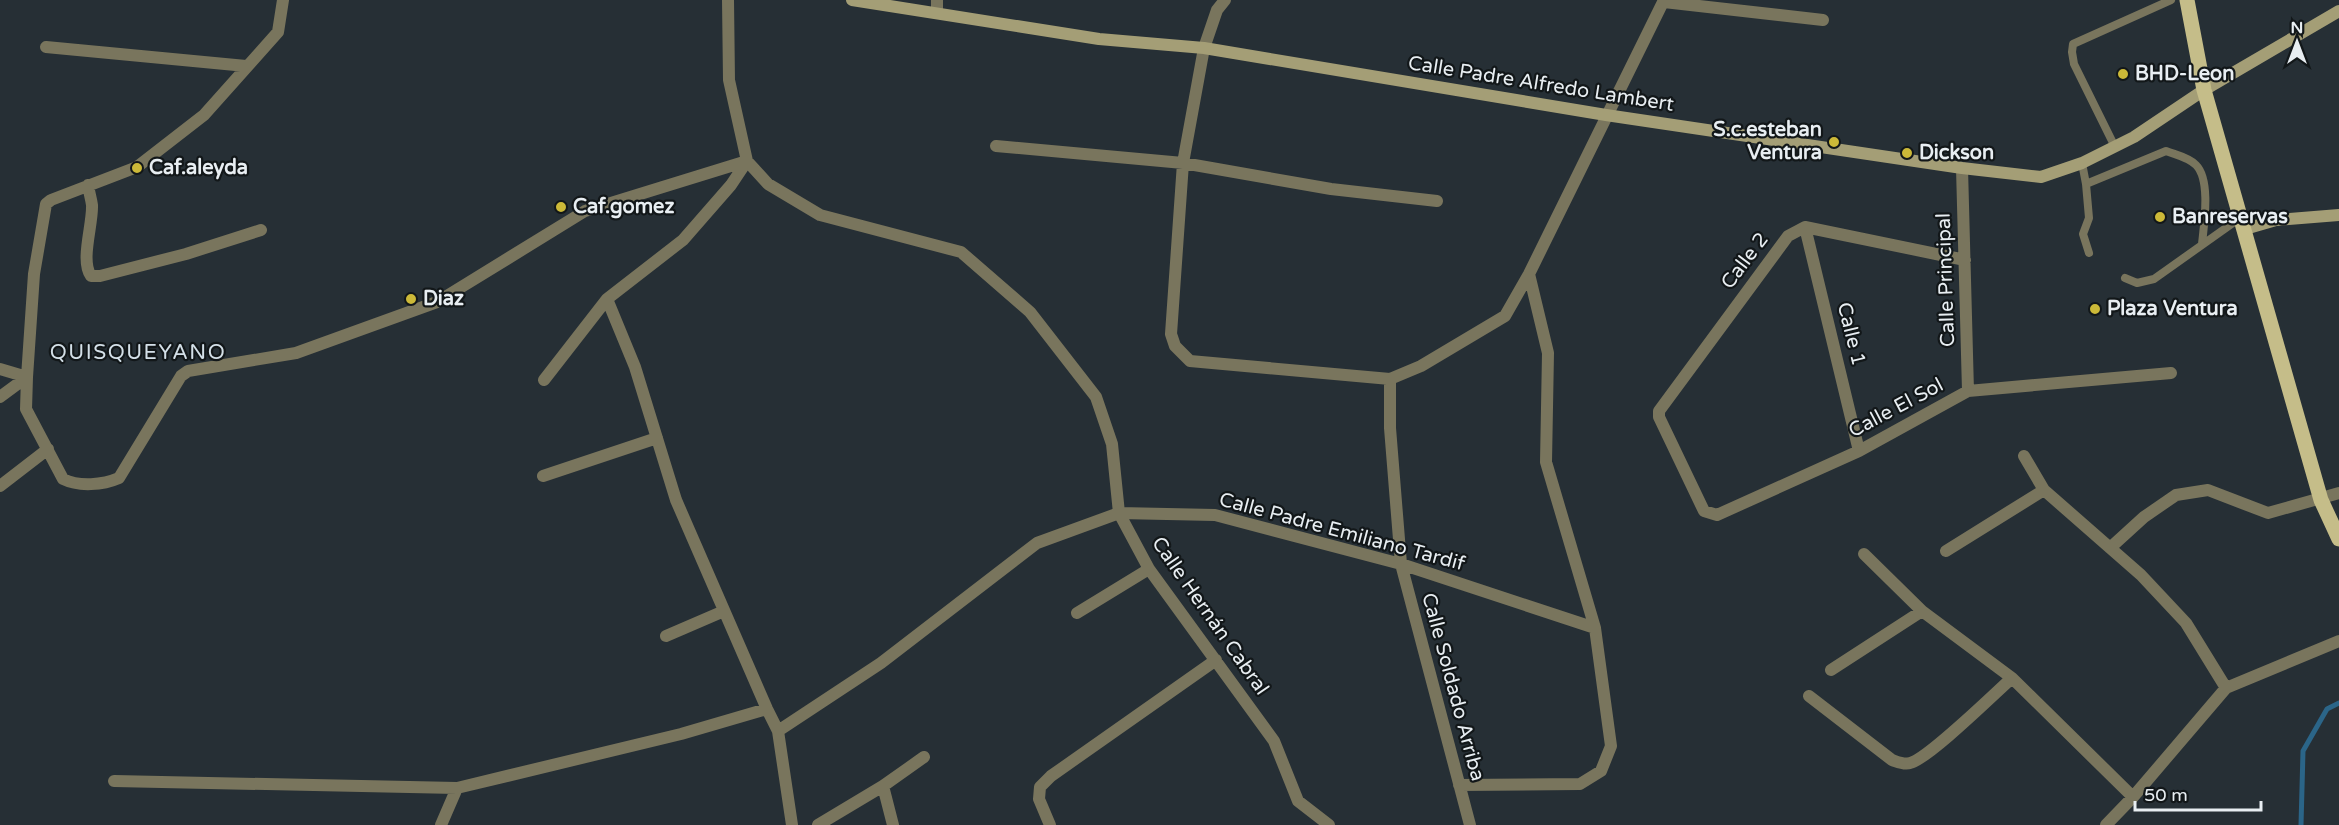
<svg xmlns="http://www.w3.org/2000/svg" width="2339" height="825" viewBox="0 0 2339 825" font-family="'Varela Round',sans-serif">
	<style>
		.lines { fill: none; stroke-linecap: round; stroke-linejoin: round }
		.stream { stroke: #2b6588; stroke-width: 5 }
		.lane { stroke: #79755d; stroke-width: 8 }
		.street { stroke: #79755d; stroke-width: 12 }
		.secondary { stroke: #a49e76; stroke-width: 12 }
		.primary { stroke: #c5bd89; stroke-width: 15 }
		.poi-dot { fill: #ccb938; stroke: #121719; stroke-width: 2 }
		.labels { text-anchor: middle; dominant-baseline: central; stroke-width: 4.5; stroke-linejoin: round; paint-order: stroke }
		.poi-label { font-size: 20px; font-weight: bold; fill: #e8eef2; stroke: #121719; text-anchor: start }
		.street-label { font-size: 20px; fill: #e8eef2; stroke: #121719 }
		.neighbourhood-label { font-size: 21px; letter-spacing: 1.5px; fill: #d4e0e8; stroke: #121719 }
	</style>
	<rect width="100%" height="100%" fill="#262f35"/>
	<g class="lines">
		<path class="stream" d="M2301 825 2303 751 2327 709 2339 703"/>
		<path class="lane" d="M2115 147 2074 64 2072 52 2073 44 2171 0
			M2082 163 2086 184 2089 218 2083 234 2089 253
			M2086 184 2166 151C2176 155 2188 157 2196 165 2211 180 2204 224 2202 244
			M2125 278 2137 283 2154 279 2240 218"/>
		<path class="street" d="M728 0 729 80 747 161 768 184 820 215 961 252 1030 312 1096 397 1112 444 1119 513 1149 569 1274 741 1298 801 1329 825
			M1225 0 1217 10 1204 48 1183 163 1171 334 1175 346 1190 361 1390 379 1421 366 1505 316 1529 274 1664 0
			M1664 2 1823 20
			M937 13V0
			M46 47 246 66
			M996 146 1183 163 1331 189 1437 201
			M1962 168 1968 391
			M88 185C89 192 91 198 92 205 93 224 80 261 91 276H100L186 254 261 230
			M1805 227 1859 451
			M1965 260 1805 227 1788 236 1659 411V417L1704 511 1717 515 1859 451 1968 391 2171 373
			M607 299 635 367 676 500 767 709 778 731 792 825
			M0 369 27 377 34 274 46 204 51 200 137 167 204 115 278 32 283 0
			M1390 379V428L1401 564 1470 825
			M544 380 607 299 683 240 731 185 747 161
			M0 397 27 377 26 409 63 479C79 487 103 485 119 478L181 376 188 371 296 353 437 302 585 211 747 161
			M2024 456 2044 490 2141 575 2186 623 2226 688
			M543 476 657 438
			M0 486 48 449
			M2110 548 2144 517 2176 495 2208 490 2268 513 2339 493
			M1946 551 2044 490
			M1864 554 1922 611 2012 678 2133 797
			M1077 613 1149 569
			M666 636 724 611
			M1831 670 1922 611
			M1809 696 1892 760C1898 762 1904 765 1910 763 1928 759 1994 694 2012 678
			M778 731 881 663 1037 543 1119 513 1215 515 1401 564 1595 628
			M114 781 457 788 681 734 767 709
			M1459 785 1580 784 1601 771 1611 746 1595 628 1546 462 1548 353 1529 274
			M883 786 893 825
			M441 825 457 788
			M818 825 883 786 924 757
			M1050 825 1039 799 1040 787 1051 776 1216 660
			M2106 825 2133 797 2226 688 2339 641"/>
		<path class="secondary" d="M852 0 1099 39 1204 48 1606 115 1962 168 2041 177 2082 163 2134 137 2204 90 2339 11
			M2245 229 2276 220 2339 215"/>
		<path class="primary" d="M2187 0 2204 90 2321 500 2339 539"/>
	</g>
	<g class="poi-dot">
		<circle cx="2123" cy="74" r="6"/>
		<circle cx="1834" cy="142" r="6"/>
		<circle cx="1907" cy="153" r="6"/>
		<circle cx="137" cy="168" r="6"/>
		<circle cx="561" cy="207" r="6"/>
		<circle cx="2160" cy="217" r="6"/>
		<circle cx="411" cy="299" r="6"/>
		<circle cx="2095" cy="309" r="6"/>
	</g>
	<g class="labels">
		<g class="poi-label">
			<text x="2135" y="74">BHD-Leon</text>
			<text x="1822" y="130" text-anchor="end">S.c.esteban<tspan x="1822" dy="23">Ventura</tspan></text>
			<text x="1919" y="153">Dickson</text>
			<text x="149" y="168">Caf.aleyda</text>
			<text x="573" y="207">Caf.gomez</text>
			<text x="2172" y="217">Banreservas</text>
			<text x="423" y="299">Diaz</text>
			<text x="2107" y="309">Plaza Ventura</text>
		</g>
		<g class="street-label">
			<text transform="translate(1541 84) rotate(9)">Calle Padre Alfredo Lambert</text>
			<text transform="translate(1745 261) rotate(-53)">Calle 2</text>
			<text transform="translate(1946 280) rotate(-92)">Calle Principal</text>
			<text transform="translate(1851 334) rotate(76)">Calle 1</text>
			<text transform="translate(1896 408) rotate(-28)">Calle El Sol</text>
			<text transform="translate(1342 532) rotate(15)">Calle Padre Emiliano Tardif</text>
			<text transform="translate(1210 616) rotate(55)">Calle Hernán Cabral</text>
			<text transform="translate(1453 687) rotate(75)">Calle Soldado Arriba</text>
		</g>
		<g class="neighbourhood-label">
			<text x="138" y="352">QUISQUEYANO</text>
		</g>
	</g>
	<g transform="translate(2297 42)" stroke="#121719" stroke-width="4.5" paint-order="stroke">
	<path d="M0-4.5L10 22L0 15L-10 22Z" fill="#e8eef2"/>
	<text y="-9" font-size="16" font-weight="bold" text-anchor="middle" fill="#e8eef2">N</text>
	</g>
	<path d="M2135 801v9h126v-9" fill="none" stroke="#e8eef2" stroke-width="3"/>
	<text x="2144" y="801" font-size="18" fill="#e8eef2" stroke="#121719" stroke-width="4.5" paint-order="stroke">50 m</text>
</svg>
